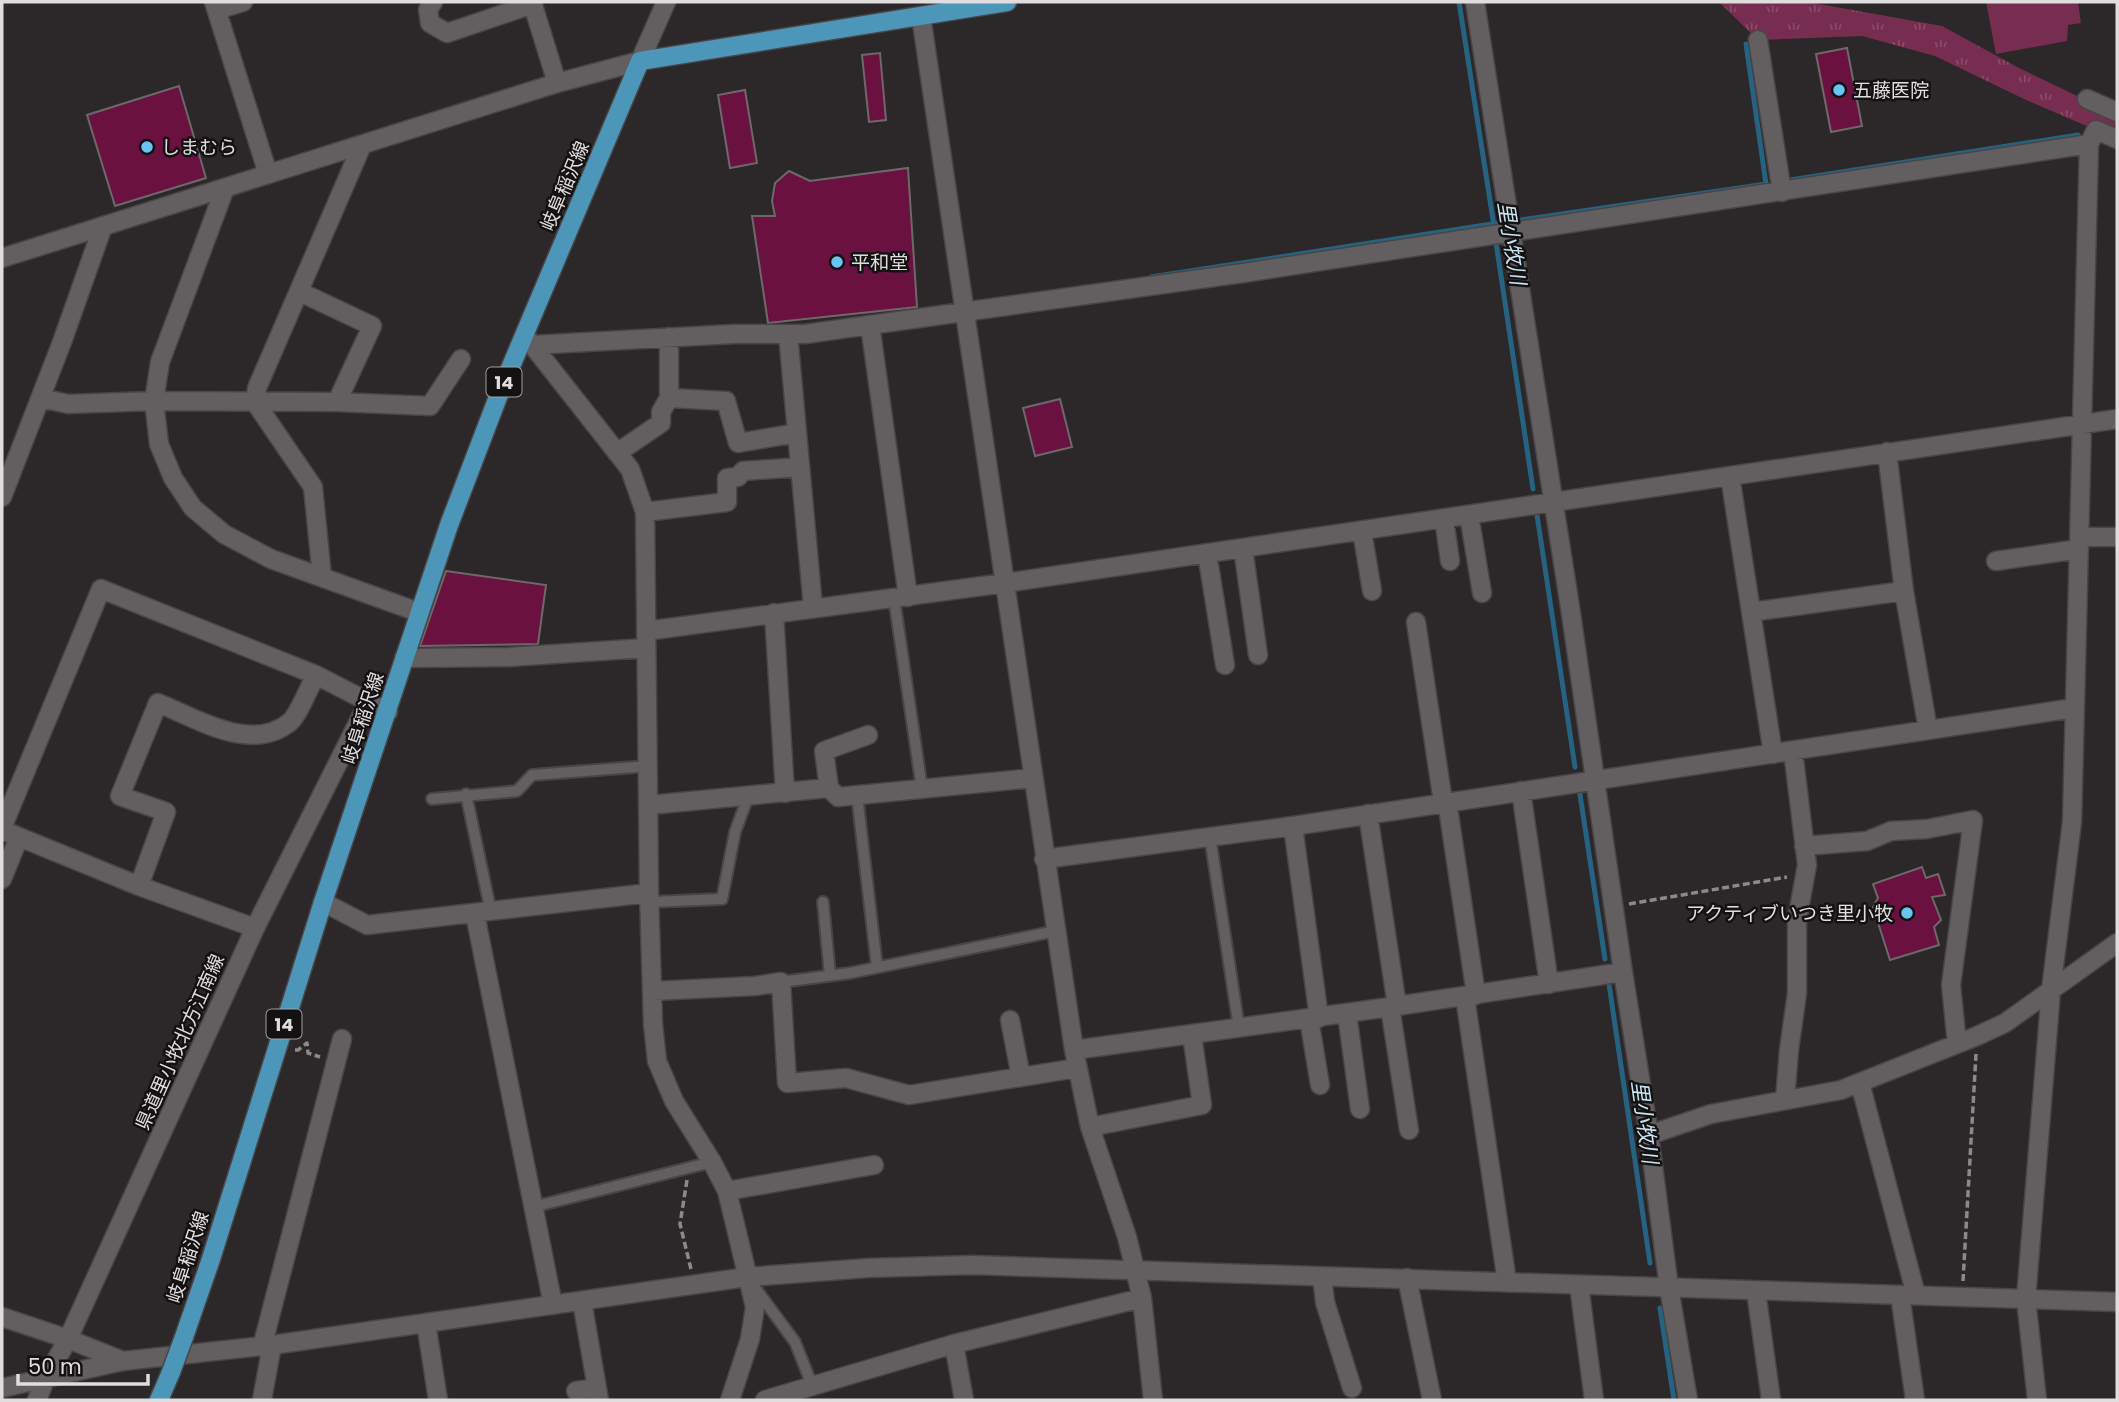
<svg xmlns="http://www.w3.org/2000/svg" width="2119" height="1402" viewBox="0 0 2119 1402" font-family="Poppins,'Noto Sans JP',sans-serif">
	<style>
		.grass { fill: #762d4f }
		.park { fill: url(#park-tufts) }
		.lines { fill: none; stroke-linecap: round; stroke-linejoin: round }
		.stream { stroke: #266380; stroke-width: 5 }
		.building { fill: #6a1140; stroke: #6d686a; stroke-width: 2 }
		.service-casing { stroke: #494547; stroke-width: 14 }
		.minor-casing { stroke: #494547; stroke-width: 21 }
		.tertiary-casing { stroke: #494547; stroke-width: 21 }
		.secondary-casing { stroke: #494547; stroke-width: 21 }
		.primary-casing { stroke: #494547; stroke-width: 21 }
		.path { stroke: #8d898a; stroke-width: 3.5; stroke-dasharray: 7 3.5; stroke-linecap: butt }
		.service { stroke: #635e60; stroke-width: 10 }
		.minor { stroke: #635e60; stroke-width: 18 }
		.tertiary { stroke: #635e60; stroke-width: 18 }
		.secondary { stroke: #635e60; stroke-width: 18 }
		.primary { stroke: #4c97b9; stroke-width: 18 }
		.primary-bridge-casing { stroke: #494547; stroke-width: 21; stroke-linecap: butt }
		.primary-bridge { stroke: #4c97b9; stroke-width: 18 }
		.poi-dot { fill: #69c4f1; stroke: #131112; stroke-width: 2.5 }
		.labels { text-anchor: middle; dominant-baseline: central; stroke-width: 5; stroke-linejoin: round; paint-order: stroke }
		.shield { fill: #131112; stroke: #a2a0a1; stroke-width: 2 }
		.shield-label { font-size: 18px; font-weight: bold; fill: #e0ddde }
		.poi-label { font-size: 19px; fill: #e0ddde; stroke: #131112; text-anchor: start }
		.street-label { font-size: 19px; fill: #e0ddde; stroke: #131112 }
		.water-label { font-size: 21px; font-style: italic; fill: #cbe4f1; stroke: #131112 }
	</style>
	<defs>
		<pattern id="park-tufts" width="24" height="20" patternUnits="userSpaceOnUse" patternTransform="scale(1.75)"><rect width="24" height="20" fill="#762d4f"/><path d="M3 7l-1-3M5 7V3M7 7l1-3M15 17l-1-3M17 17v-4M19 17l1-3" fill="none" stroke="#894b68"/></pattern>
	</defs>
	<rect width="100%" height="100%" fill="#2c2729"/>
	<path class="grass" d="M1986 2H2078L2081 23 2068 25 2067 41 1996 54Z"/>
	<path class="park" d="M1719 2H1808L1942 26 2019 68 2117 115V139L2024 99 1935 56 1862 36 1758 40Z"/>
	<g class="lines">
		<path class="stream" d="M1459 2 1494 226
			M1784 181 2078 135
			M1514 221 1766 184 1746 44
			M1495 236 1533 489
			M1151 277 1498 223
			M1537 515 1575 767
			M1579 788 1605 959
			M1609 984 1650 1263
			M1660 1308 1674 1400"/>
	</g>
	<path class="building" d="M1847 48 1862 126 1831 132 1816 54Z
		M880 53 886 120 869 122 862 55Z
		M179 86 206 178 115 206 87 115Z
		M745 90 757 163 730 168 718 95Z
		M908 168 917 307 768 323 752 216H775L772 201 775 183 789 171 810 181Z
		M1060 399 1072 447 1035 456 1023 408Z
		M446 571 546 585 538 644 420 646Z
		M1922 867 1926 878 1938 874 1945 895 1932 897 1941 920 1934 927 1939 945 1890 960 1873 907 1878 898 1873 884Z"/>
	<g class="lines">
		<g class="service-casing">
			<path id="service" d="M894 598 922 789
				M466 794 491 912
				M857 795 877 967
				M432 799 517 791 532 775 649 766
				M1210 837 1239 1028
				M650 902 722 899 735 832 748 797
				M823 902 830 975
				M781 982 850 973 1056 931
				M533 1207 712 1162
				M753 1285 795 1342 812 1385"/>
		</g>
		<g class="minor-casing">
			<path id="minor" d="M214 2 268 174
				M433 2 428 10 430 23 447 33 533 4
				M532 2 557 83
				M1475 2 1570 607 1623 972 1649 1135 1669 1288 1688 1400
				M217 10 243 2
				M921 16 1074 1050 1090 1127 1127 1237 1142 1298 1153 1400
				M1758 40 1782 192
				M2087 99 2117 112
				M225 188 160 362 154 401 159 444 173 478 193 508 224 534 271 559 418 612
				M300 292 372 326 337 402
				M870 325 908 597
				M788 334 813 607
				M526 337 630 469 645 512 649 893 653 1024 657 1061 674 1101 712 1162 727 1191 755 1307 750 1339 730 1400
				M532 345 734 334H805L1243 273 2089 144
				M41 398 68 404 154 401 337 402 430 406 461 359
				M669 398 726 401 738 443 797 433
				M1887 452 1904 591 1928 730
				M617 453 661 423V412L669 398V337
				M1730 476 1773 754
				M2 497 62 342 103 226
				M645 512 727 502V478L738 477 743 471 800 467
				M1469 515 1482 593
				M1444 519 1450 561
				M1362 531 1372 591
				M2080 537H2117
				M1243 548 1258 655
				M1207 553 1225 665
				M1996 561 2079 549
				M322 577 313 487 255 402 257 388 362 145
				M1751 612 1904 591
				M774 613 785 793
				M1416 622 1443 802
				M646 631 1005 583 2117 419
				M404 658 509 657 646 648
				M829 788 824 751 868 735
				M1521 791 1549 984
				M1447 801 1476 995
				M649 805 829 788 838 797 1033 778
				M1368 814 1397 1006
				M1293 826 1319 1018
				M2 828 101 589 316 675 388 712
				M2 830 139 886 255 928
				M1804 846 1867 841 1891 831 1927 829 1973 820 1951 985 1957 1044
				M1044 859 1293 826 2074 708
				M2 879 19 837
				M139 886 166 812 120 796 158 703C196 718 251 754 290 722 299 714 309 687 316 675
				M323 902 367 925 649 893
				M475 914 553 1305
				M653 991 755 986 781 982 787 1083 846 1078 909 1095 1077 1068
				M1465 997 1507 1282
				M1390 1007 1409 1130
				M1347 1014 1360 1109
				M1309 1019 1320 1085
				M1010 1020 1021 1077
				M1074 1050 1390 1007 1623 972
				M1860 1083 1916 1295
				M1785 1100 1789 1050 1797 993V920L1807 865 1793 751
				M1090 1127 1202 1105 1192 1035
				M1649 1135 1711 1114 1841 1090 1977 1036 2005 1023 2117 943
				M727 1191 874 1165
				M1322 1277 1325 1302 1352 1388
				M1407 1278 1432 1400
				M1579 1285 1594 1400
				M1756 1291 1771 1400
				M1900 1295 1915 1400
				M582 1301 599 1400
				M426 1323 438 1400
				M954 1344 964 1400
				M262 1347 342 1039
				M2 1388 123 1361
				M576 1391 597 1388
				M37 1400 45 1380 68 1339
				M262 1400 272 1345
				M765 1400 954 1344 1142 1298
				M2037 1400 2026 1299 2051 990 2072 822 2089 144 2096 130 2117 139"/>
		</g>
		<g class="tertiary-casing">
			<path id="tertiary" d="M2 258 557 83 640 61
				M68 1339 123 1361 272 1345 747 1277 868 1268 972 1265 2117 1302"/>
		</g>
		<g class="secondary-casing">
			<path id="secondary" d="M640 61 666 2
				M2 1317 68 1339 255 928 368 703"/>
		</g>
		<g class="primary-casing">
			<path id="primary" d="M184 1337 211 1259 323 902 449 525 498 397 640 61 1007 2
				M159 1400 171 1372"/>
		</g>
		<path class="path" d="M1629 904 1787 877
			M295 1050H298L307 1043 308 1053 320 1057
			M687 1180 680 1224 691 1269
			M1963 1281 1976 1054"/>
		<use href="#service" class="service"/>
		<use href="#minor" class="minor"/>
		<use href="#tertiary" class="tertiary"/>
		<use href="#secondary" class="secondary"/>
		<use href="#primary" class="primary"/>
		<g class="primary-bridge-casing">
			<path id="primary-bridge" d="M171 1372 184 1337"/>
		</g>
		<use href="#primary-bridge" class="primary-bridge"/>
	</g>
	<g class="poi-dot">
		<circle cx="1839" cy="90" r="7"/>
		<circle cx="147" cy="147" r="7"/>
		<circle cx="837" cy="262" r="7"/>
		<circle cx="1907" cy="913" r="7"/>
	</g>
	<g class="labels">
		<g class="shield">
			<rect x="486.5" y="367.5" width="35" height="29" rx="5"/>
			<rect x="266.5" y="1009.5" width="35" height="29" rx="5"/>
		</g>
		<g class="shield-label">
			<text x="504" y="382">14</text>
			<text x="284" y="1024">14</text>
		</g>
		<g class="poi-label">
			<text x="1853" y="90">五藤医院</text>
			<text x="161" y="147">しまむら</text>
			<text x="851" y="262">平和堂</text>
			<text x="1893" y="913" text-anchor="end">アクティブいつき里小牧</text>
		</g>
		<g class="street-label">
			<text transform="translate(565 186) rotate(-67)">岐阜稲沢線</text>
			<text transform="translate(363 718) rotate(-72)">岐阜稲沢線</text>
			<text transform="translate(180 1042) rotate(-66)">県道里小牧北方江南線</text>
			<text transform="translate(188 1257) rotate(-72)">岐阜稲沢線</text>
		</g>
		<g class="water-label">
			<text transform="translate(1512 243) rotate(81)">里小牧川</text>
			<text transform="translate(1645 1122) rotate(82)">里小牧川</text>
		</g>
	</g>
	<rect width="2119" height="1402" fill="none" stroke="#e0ddde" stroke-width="7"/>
	<path d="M18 1374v10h130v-10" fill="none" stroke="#e0ddde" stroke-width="3.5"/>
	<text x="28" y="1374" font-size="21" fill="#e0ddde" stroke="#131112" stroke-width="5" paint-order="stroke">50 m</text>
</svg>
